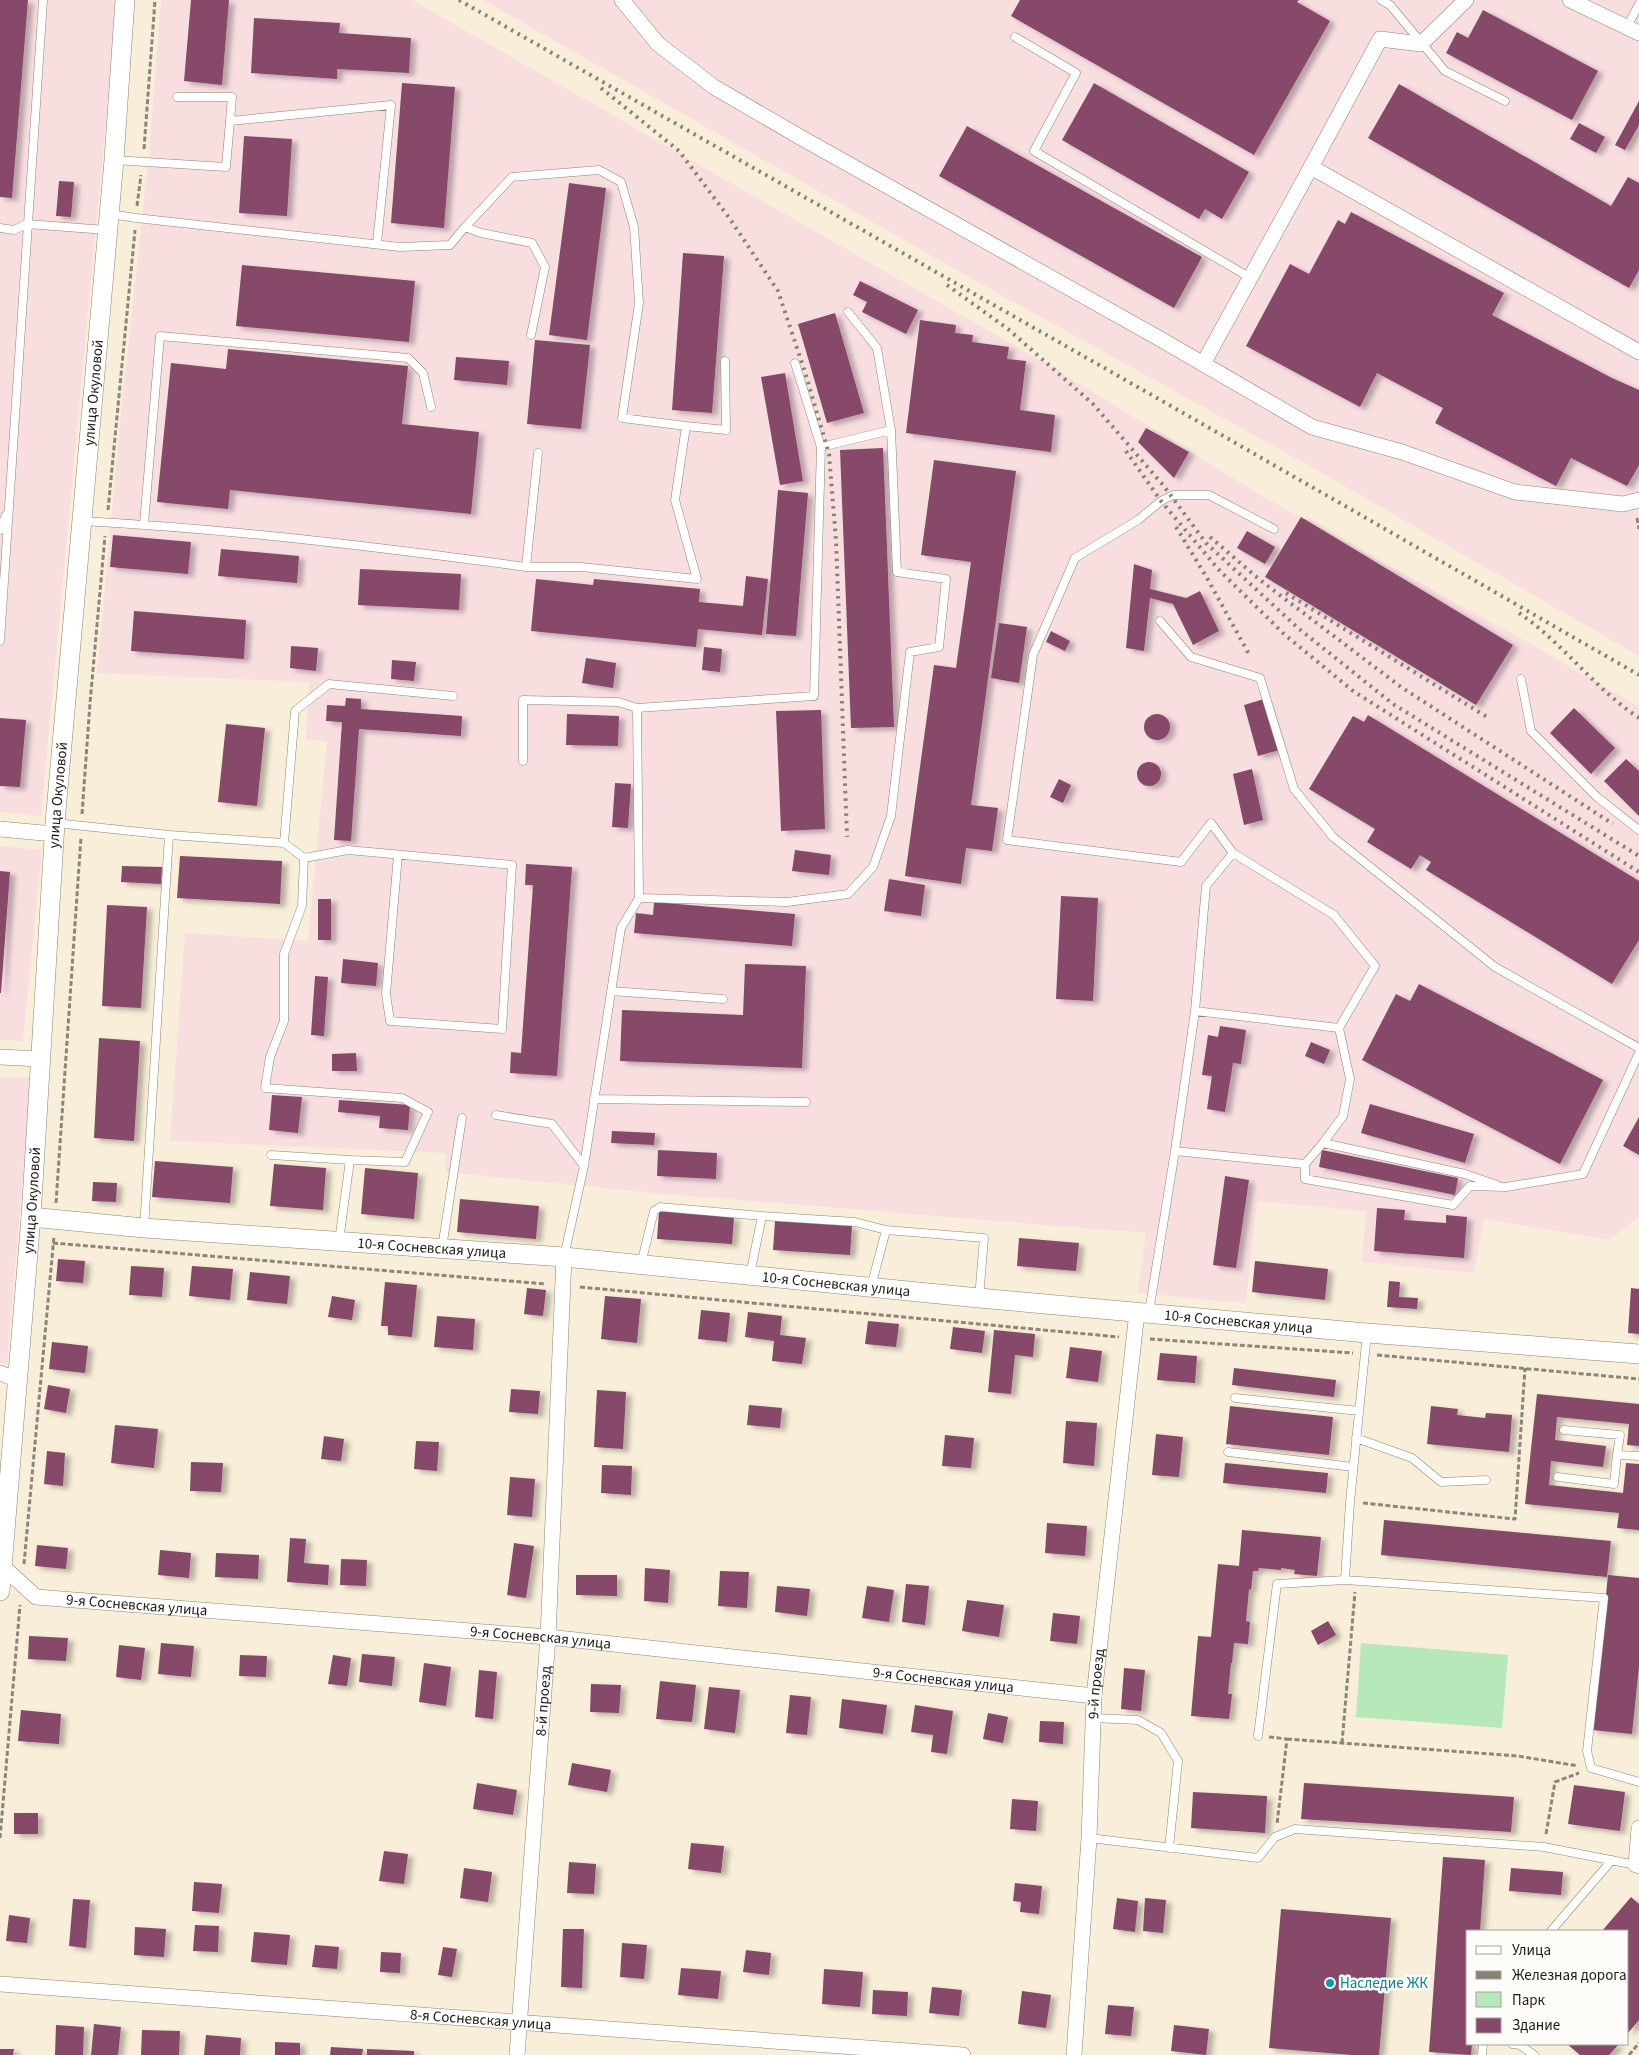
<svg xmlns="http://www.w3.org/2000/svg" width="1639" height="2055" viewBox="0 0 1639 2055" font-family="'Source Sans 3',sans-serif">
	<style>
		.industrial { fill: #f9dee0 }
		.green { fill: #b6e8b9 }
		.building { fill: #86486b; filter: url(#shadow) }
		.lines { fill: none; stroke-linecap: round; stroke-linejoin: round }
		.service-casing { stroke: #8d8470; stroke-width: 9 }
		.minor-casing { stroke: #8d8470; stroke-width: 16 }
		.tertiary-casing { stroke: #8d8470; stroke-width: 20 }
		.path { stroke: #8d8678; stroke-width: 3; stroke-dasharray: 5 2.5; stroke-linecap: butt }
		.service { stroke: #fff; stroke-width: 8 }
		.minor { stroke: #fff; stroke-width: 15 }
		.tertiary { stroke: #fff; stroke-width: 19 }
		.rail { stroke: #898274; stroke-width: 4; stroke-dasharray: 2.5 5; stroke-linecap: butt }
		.culture-dot { fill: #0f9aa8; stroke: #fefcf8; stroke-width: 2 }
		.labels { text-anchor: middle; dominant-baseline: central; stroke-width: 5; stroke-linejoin: round; paint-order: stroke }
		.street-label { font-size: 15px; fill: #1f1b14; stroke: #fefcf8 }
		.culture-label { font-size: 15px; fill: #0d838f; stroke: #fefcf8; text-anchor: start }
	</style>
	<defs>
		<filter id="shadow"><feDropShadow dx="5.5" dy="3" stdDeviation="2.5" flood-color="#0004"/></filter>
	</defs>
	<rect width="100%" height="100%" fill="#f8eed9"/>
	<path class="industrial" d="M0 0H117L41 816 0 812Z
		M161 0H412L1057 370 1262 496 1522 639 1639 707V1217L1609 1240 1484 1219 1474 1273 1362 1262 1366 1211 1257 1201 1246 1303 1138 1293 1146 1233 655 1193 446 1172V1153L170 1141 185 933 308 941 327 741 306 740 309 682 97 673 121 413 149 153Z
		M483 0H1639V656L1315 469 974 280Z
		M0 846 42 850 23 1041 0 1040Z
		M0 1077 31 1078 7 1364 0 1363Z"/>
	<path class="green" d="M1361 1643 1508 1655 1502 1728 1356 1717Z"/>
	<path class="building" d="M0 0H28L12 198 0 197Z
		M191 0H229L222 85 184 81Z
		M1020 0H1299L1297 2 1330 21 1254 155 1011 16Z
		M1483 10 1598 71 1572 120 1446 53 1457 32 1468 38Z
		M254 18 340 23 339 33 411 38 409 73 337 69V79L251 73Z
		M402 83 455 87 444 228 391 223Z
		M1094 83 1249 172 1222 219 1205 209 1199 219 1062 140Z
		M1399 84 1611 206 1628 177 1639 183V270L1629 288 1368 138Z
		M1639 101V125L1625 150 1615 145Z
		M1579 123 1605 137 1596 153 1570 139Z
		M967 126 1202 257 1174 308 939 176Z
		M244 136 292 139 287 216 239 213Z
		M59 181 74 182 71 217 56 216Z
		M569 183 606 188 587 340 549 335Z
		M1351 212 1504 293 1492 315 1612 378 1639 390V465L1627 486 1571 458 1556 486 1435 423 1443 408 1377 373 1360 407 1246 346 1290 264 1309 274 1338 220 1345 224Z
		M683 253 724 256 712 413 672 410Z
		M242 265 415 281 409 342 236 326Z
		M860 281 918 310 906 334 862 312 867 302 853 295Z
		M835 313 864 413 827 423 798 324Z
		M920 320 956 325 955 333 973 335 972 342 1009 347 1007 359 1026 361 1020 410 1055 415 1051 452 906 433Z
		M535 340 590 345 581 429 527 424Z
		M228 349 408 366 402 424 479 432 471 514 230 490 228 509 157 502 171 363 226 369Z
		M456 357 509 361 507 385 454 380Z
		M785 373 803 481 780 485 761 377Z
		M1146 428 1189 452 1174 478 1138 442Z
		M883 448 894 727 851 728 840 450Z
		M934 460 1016 471 971 805 998 808 992 851 966 848 961 884 905 876 934 665 956 668 971 562 921 555Z
		M778 490 808 493 796 636 766 634Z
		M1301 517 1513 645 1476 705 1265 577Z
		M1247 531 1275 547 1265 564 1237 548Z
		M113 535 191 542 188 574 110 567Z
		M221 549 299 556 297 583 218 576Z
		M1134 564 1152 570 1150 589 1186 598 1200 591 1219 631 1193 645 1173 604 1150 598 1144 651 1126 648Z
		M360 569 461 574 459 610 358 605Z
		M746 576 768 579 762 635 698 629 696 647 531 631 536 579 593 585 594 579 700 589 699 602 743 606Z
		M134 611 246 620 244 659 131 651Z
		M999 623 1027 627 1019 683 991 678Z
		M1051 631 1070 641 1065 651 1046 642Z
		M291 646 318 648 316 671 290 668Z
		M704 647 722 649 720 672 702 670Z
		M586 658 616 663 613 688 582 683Z
		M392 660 416 662 414 681 391 679Z
		M346 698 361 699V709L462 716 461 736 359 729 351 841 334 840 342 722 326 721 327 705 345 706Z
		M1264 699 1279 750 1258 756 1244 705Z
		M1574 708 1615 748 1591 774 1550 733Z
		M821 710 825 829 781 831 776 711Z
		M1144 727a13 13 0 1 1 26 0a13 13 0 1 1-26 0Z
		M567 714 619 716 618 746 566 745Z
		M1368 715 1639 881V940L1612 984 1426 870 1431 862 1420 855 1411 869 1367 842 1375 829 1309 789 1353 716 1364 722Z
		M0 718 26 720 20 787 0 786Z
		M226 724 265 728 257 806 218 802Z
		M1626 759 1639 771V816L1604 781Z
		M1137 774a12 12 0 1 1 24 0a12 12 0 1 1-24 0Z
		M1252 769 1263 820 1244 825 1233 774Z
		M1059 779 1071 785 1063 803 1050 797Z
		M615 783 631 784 628 828 612 827Z
		M795 850 831 855 829 875 792 871Z
		M180 856 282 861 280 904 177 898Z
		M526 864 572 867 557 1076 510 1073 511 1052 521 1053 533 885H525Z
		M122 866 162 867 161 884 121 882Z
		M0 871 10 872 1 993H0Z
		M889 879 925 885 921 916 884 911Z
		M1061 896 1098 898 1093 1001 1056 999Z
		M318 899H331V940H318Z
		M654 902 795 914 792 946 634 933 636 913 653 915Z
		M107 905 147 907 141 1008 102 1006Z
		M343 959 378 963 376 986 341 983Z
		M745 964 806 966 802 1068 620 1061 622 1010 743 1015Z
		M315 976 328 977 324 1036 311 1035Z
		M1419 984 1603 1080 1560 1164 1362 1060 1396 994 1410 1001Z
		M1220 1026 1246 1030 1241 1064 1233 1063 1225 1112 1207 1109 1212 1076 1202 1075 1208 1035 1218 1037Z
		M99 1038 140 1041 134 1141 94 1138Z
		M1311 1042 1330 1050 1324 1064 1305 1056Z
		M356 1053 357 1071H332V1054Z
		M272 1095 302 1097 298 1133 269 1130Z
		M339 1100 410 1105 408 1130 379 1128 380 1116 338 1112Z
		M1370 1104 1474 1134 1465 1163 1361 1133Z
		M1639 1117V1155L1623 1146Z
		M612 1131 655 1133 654 1145 611 1143Z
		M658 1150 717 1153 716 1179 657 1176Z
		M1322 1150 1458 1178 1455 1195 1319 1167Z
		M155 1161 233 1167 230 1203 152 1197Z
		M274 1164 326 1168 323 1210 270 1206Z
		M365 1168 418 1173 414 1219 361 1214Z
		M1225 1176 1249 1180 1236 1268 1213 1265Z
		M93 1182 117 1183 116 1202 92 1201Z
		M460 1199 539 1206 536 1239 457 1232Z
		M1377 1208 1405 1210 1404 1220 1446 1223V1215L1467 1217 1464 1258 1374 1251Z
		M659 1211 734 1217 732 1244 657 1239Z
		M775 1221 852 1226 850 1255 773 1250Z
		M1019 1238 1079 1243 1076 1271 1017 1266Z
		M58 1259 85 1261 83 1283 56 1281Z
		M1255 1261 1328 1269 1325 1300 1252 1292Z
		M131 1266 164 1268 162 1297 129 1295Z
		M192 1266 233 1269 230 1300 189 1296Z
		M250 1272 290 1276 287 1304 247 1300Z
		M1389 1281 1400 1282 1399 1297 1418 1298 1417 1309 1387 1307Z
		M385 1282 417 1285 412 1337 388 1335V1326H381Z
		M527 1288 546 1290 543 1316 524 1314Z
		M1631 1288 1639 1289V1334L1628 1333Z
		M332 1296 355 1300 352 1320 328 1317Z
		M605 1296 641 1299 637 1343 601 1339Z
		M701 1310 730 1313 727 1342 698 1339Z
		M748 1312 782 1316 780 1335 806 1338 802 1364 772 1361 774 1341 745 1337Z
		M437 1316 475 1319 473 1350 434 1347Z
		M868 1321 899 1324 896 1347 865 1344Z
		M953 1327 985 1331 982 1353 950 1349Z
		M994 1330 1035 1334 1033 1357 1015 1355 1011 1394 988 1392Z
		M52 1342 88 1346 85 1373 49 1369Z
		M1070 1347 1102 1351 1098 1382 1066 1378Z
		M1160 1353 1197 1356 1195 1383 1157 1380Z
		M1234 1368 1336 1380 1334 1397 1232 1385Z
		M48 1385 70 1389 66 1413 44 1409Z
		M511 1389 540 1391 538 1414 509 1412Z
		M597 1390 626 1392 623 1449 594 1447Z
		M1537 1394 1639 1404V1446L1627 1445 1629 1424 1557 1417 1555 1440 1606 1446 1603 1467 1551 1461 1549 1485 1623 1493 1626 1463 1639 1464V1530L1617 1528 1619 1513 1525 1504Z
		M749 1405 782 1408 780 1428 747 1425Z
		M1230 1406 1333 1417 1329 1455 1226 1444Z
		M1431 1406 1458 1409 1457 1415 1485 1418 1486 1413 1512 1415 1509 1452 1427 1444Z
		M1066 1421 1097 1423 1094 1466 1063 1463Z
		M115 1425 158 1429 154 1468 111 1463Z
		M1156 1434 1183 1437 1179 1477 1152 1475Z
		M945 1435 974 1438 971 1468 942 1466Z
		M324 1436 344 1439 341 1461 321 1459Z
		M416 1441 439 1442 437 1471 414 1469Z
		M47 1451 65 1453 63 1486 44 1484Z
		M191 1462 223 1463 221 1492 190 1491Z
		M1225 1463 1328 1473 1326 1493 1223 1483Z
		M602 1465 632 1466 631 1495 601 1493Z
		M510 1477 535 1479 532 1517 507 1515Z
		M1384 1520 1611 1541 1607 1577 1381 1555Z
		M1047 1523 1087 1526 1085 1556 1045 1553Z
		M1242 1530 1321 1537 1317 1576 1294 1574 1295 1570 1281 1568V1570L1259 1568 1258 1571H1253L1251 1590 1249 1589 1246 1621 1250 1622 1248 1644 1234 1643 1232 1663H1231L1228 1694H1232L1229 1719 1191 1716 1198 1636 1211 1637 1218 1564 1239 1566Z
		M290 1538 306 1539 304 1563 329 1565 328 1585 287 1582Z
		M514 1543 534 1546 526 1598 507 1595Z
		M37 1545 68 1548 66 1569 35 1566Z
		M160 1550 191 1553 189 1578 158 1575Z
		M216 1553 259 1555 258 1579 215 1577Z
		M341 1559 367 1560 366 1586 340 1585Z
		M645 1568 670 1570 668 1603 644 1601Z
		M720 1571 749 1572 747 1608 718 1606Z
		M576 1575H617V1596L576 1595Z
		M1608 1575 1639 1578V1666L1632 1734 1592 1730Z
		M906 1584 929 1586 925 1625 902 1622Z
		M777 1586 810 1589 807 1616 775 1612Z
		M867 1586 894 1590 889 1622 862 1618Z
		M967 1600 1004 1605 999 1637 962 1631Z
		M1053 1613 1080 1616 1077 1644 1050 1641Z
		M1328 1621 1336 1635 1318 1645 1311 1631Z
		M29 1636 68 1638 66 1661 28 1659Z
		M161 1643 194 1646 191 1677 158 1674Z
		M119 1645 145 1648 141 1680 116 1677Z
		M362 1654 395 1657 392 1686 359 1682Z
		M240 1655 267 1656 266 1677 239 1676Z
		M333 1655 351 1658 347 1686 328 1684Z
		M424 1663 451 1667 446 1706 419 1702Z
		M1124 1668 1145 1670 1141 1711 1121 1709Z
		M479 1670 497 1672 493 1719 475 1717Z
		M660 1681 696 1685 692 1722 656 1719Z
		M591 1684 621 1685 619 1713 590 1712Z
		M709 1687 740 1690 735 1733 704 1729Z
		M790 1695 811 1697 807 1735 786 1733Z
		M842 1699 887 1705 883 1734 839 1728Z
		M915 1705 953 1711 947 1754 931 1752 933 1735 911 1732Z
		M21 1710 61 1714 59 1744 18 1741Z
		M988 1713 1008 1717 1003 1743 983 1739Z
		M1040 1721 1064 1722 1063 1744 1039 1742Z
		M572 1763 611 1770 607 1792 568 1785Z
		M477 1783 517 1790 513 1815 473 1809Z
		M1304 1783 1514 1797 1511 1832 1301 1819Z
		M1574 1785 1625 1792 1620 1831 1568 1824Z
		M1193 1792 1267 1796 1265 1833 1191 1828Z
		M1012 1799 1038 1801 1036 1831 1010 1829Z
		M14 1813H38V1834H14Z
		M691 1843 724 1846 721 1873 688 1869Z
		M384 1851 408 1854 404 1884 379 1881Z
		M1443 1857 1485 1860 1480 1931H1468V2044H1472L1471 2055 1429 2052Z
		M569 1862 596 1864 594 1894 567 1893Z
		M464 1868 492 1872 488 1902 460 1898Z
		M1511 1868 1563 1872 1561 1895 1509 1891Z
		M194 1882 222 1884 219 1913 192 1911Z
		M1015 1883 1042 1886 1039 1914 1020 1912 1021 1902 1013 1901Z
		M1631 1897 1639 1904V2020L1628 2033V1931H1602Z
		M1117 1898 1138 1901 1135 1932 1113 1929Z
		M1145 1898 1166 1900 1163 1933 1143 1931Z
		M73 1899 90 1900 86 1948 69 1946Z
		M1281 1909 1391 1918 1379 2055H1352L1269 2048Z
		M9 1915 30 1918 27 1943 6 1941Z
		M195 1925 219 1926 218 1952 193 1951Z
		M135 1927 166 1929 164 1957 134 1955Z
		M563 1929H584L582 1988 561 1987Z
		M254 1932 290 1935 287 1965 251 1962Z
		M622 1943 647 1945 644 1979 620 1977Z
		M315 1945 339 1947 337 1969 312 1967Z
		M443 1947 457 1949 452 1977 438 1975Z
		M746 1950 771 1953 769 1975 743 1972Z
		M381 1952 401 1953 400 1973 380 1972Z
		M681 1968 721 1971 718 1999 678 1995Z
		M824 1969 863 1972 860 2007 822 2004Z
		M932 1987 962 1990 959 2016 929 2013Z
		M873 1990 908 1992 907 2016 872 2014Z
		M1022 1991 1051 1995 1046 2028 1018 2024Z
		M1108 2005 1134 2007 1131 2036 1105 2034Z
		M94 2024 121 2027 118 2055H91Z
		M56 2025 84 2027 83 2055H55Z
		M1174 2025 1209 2029 1206 2055 1171 2051Z
		M142 2030 180 2031 179 2055H141Z
		M206 2035 241 2038 240 2055H204Z
		M275 2042 300 2043V2055H275Z
		M1567 2044H1619L1609 2055H1580Z
		M331 2047 363 2049 362 2055H330Z
		M0 2049H14L13 2055H0Z
		M367 2049 414 2051V2055H367Z"/>
	<g class="lines">
		<g class="service-casing">
			<path id="service" d="M1381 0 1390 5 1445 71 1505 101
				M1627 27 1639 4
				M1015 37 1076 73 1034 151 1249 277
				M177 97H232L230 121
				M114 160 226 167 230 121 391 105 377 243
				M110 214 136 218 400 247 450 245 465 227
				M0 228 14 230 27 224 106 230
				M531 335 545 267 532 243 481 233 465 227 512 177 599 170 621 182 634 227 639 303 622 418 686 426
				M795 363 821 447
				M82 521C231 529 379 547 526 567L538 453
				M144 524 160 336 408 358 423 373 431 407
				M0 530 6 515
				M526 567H581L697 579 675 500 686 426 726 430 725 361
				M1160 621 1191 657 1260 678 1294 789 1333 837 1495 967 1639 1048
				M0 641 43 0
				M1521 679 1531 731 1597 797 1639 830
				M523 761V700L618 702 637 708
				M55 823 169 835
				M1233 853 1211 823 1181 862 1007 840 1033 655 1075 558 1138 520 1161 501 1173 495H1209L1274 529
				M304 858 348 850 512 865 502 1029 390 1021 386 994 398 855
				M639 898 787 902 848 894 873 867 891 816 910 652 939 647 946 579 897 572 891 430
				M611 991 723 999
				M1195 1011 1206 886 1233 853 1334 915 1375 966 1339 1028
				M594 1099 806 1102
				M496 1115 552 1124 584 1166
				M1175 1151 1195 1011 1339 1028 1350 1079 1343 1116 1323 1143
				M271 1155 350 1160
				M1305 1164 1323 1143 1465 1174 1497 1185
				M144 1228 169 835 284 843
				M339 1241 350 1160 405 1162 428 1112 402 1098 265 1088 270 1057 284 1021V954L302 906 304 858 284 843 295 711 329 684 453 696
				M442 1248 462 1118
				M564 1257 584 1166 621 928 639 898 637 708 814 696 821 447 891 430 877 348 848 312
				M641 1264 654 1211 660 1207 762 1216
				M750 1275 762 1216 855 1222 886 1230
				M871 1287 886 1230 984 1238 979 1298
				M1149 1312 1175 1151 1305 1164V1179L1453 1205 1470 1186 1506 1187 1583 1174 1639 1053
				M1235 1398 1359 1411
				M1564 1430 1620 1435 1617 1455
				M1356 1438 1412 1458 1441 1482 1486 1480
				M1228 1452 1353 1467
				M1558 1477 1614 1484 1617 1455 1639 1456
				M1345 1580 1604 1598 1587 1751 1591 1768 1639 1782
				M1093 1718 1138 1720 1161 1733 1178 1761 1169 1848
				M1258 1736 1277 1584 1345 1580 1350 1502 1367 1333
				M1089 1838 1258 1858 1275 1837 1295 1829 1544 1847 1636 1865
				M1551 1931 1612 1860
				M1512 2044 1520 2045 1534 2055
				M1482 2055 1483 2044"/>
		</g>
		<g class="minor-casing">
			<g id="minor">
				<path d="M622 0 658 44 714 87 800 137 1162 340 1312 427 1402 452 1515 492 1623 504 1639 500"/>
				<path d="M1570 0 1639 33"/>
				<path d="M1311 167 1380 39 1421 44 1466 0"/>
				<path d="M1203 364 1311 167 1639 352"/>
				<path d="M0 829 54 834"/>
				<path d="M0 1057 40 1059"/>
				<path d="M0 1373 18 1380"/>
				<path id="s1" d="M0 1564 36 1597 548 1637 1094 1696"/>
				<path d="M1639 1828 1636 1865 1639 1866"/>
				<path id="s2" d="M0 1984 963 2055"/>
				<path id="s3" d="M517 2055 548 1637 564 1257"/>
				<path id="s4" d="M1074 2055 1089 1838 1094 1696 1137 1312"/>
			</g>
		</g>
		<g class="tertiary-casing">
			<g id="tertiary">
				<path id="s5" d="M31 1217 144 1228 564 1257 979 1298 1367 1333 1639 1354"/>
				<path id="s6" d="M0 1591 31 1217 55 823 114 160 125 0"/>
			</g>
		</g>
		<path class="path" d="M144 149 155 0
			M137 206 141 175
			M108 510 135 230
			M1637 518 1639 529
			M82 814 90 703 105 536
			M56 1203 81 837
			M53 1243 546 1284
			M580 1287 1119 1337
			M1150 1339 1353 1353
			M1377 1355 1639 1379
			M1363 1503 1515 1519 1525 1368
			M24 1564 54 1236
			M1269 1737 1287 1739 1277 1824
			M1287 1739 1518 1756 1578 1766
			M1342 1743 1355 1592
			M1546 1834 1555 1782 1579 1773
			M0 1838 20 1605
			M1629 2055 1639 2043"/>
		<use href="#service" class="service"/>
		<use href="#minor" class="minor"/>
		<use href="#tertiary" class="tertiary"/>
		<path class="rail" d="M459 0 1185 414 1639 675
			M601 88 679 151 730 219 778 291 805 372 829 454 836 540 847 837
			M947 285 1008 329 1093 404 1163 485 1206 543 1298 628 1393 704 1639 856
			M1126 451 1161 501 1219 570 1284 634 1353 691 1639 872
			M1176 527 1207 578 1250 656
			M1210 537 1260 580 1401 687 1613 824
			M1286 593 1487 717
			M1519 613C1563 643 1595 689 1639 718"/>
	</g>
	<circle class="culture-dot" cx="1330" cy="1983" r="5"/>
	<g class="labels">
		<g class="street-label">
			<text stroke="none"><textPath href="#s6" startOffset="1202">улица Окуловой</textPath></text>
			<text stroke="none"><textPath href="#s6" startOffset="798">улица Окуловой</textPath></text>
			<text stroke="none"><textPath href="#s6" startOffset="392">улица Окуловой</textPath></text>
			<text stroke="none"><textPath href="#s5" startOffset="402">10-я Сосневская улица</textPath></text>
			<text stroke="none"><textPath href="#s5" startOffset="808">10-я Сосневская улица</textPath></text>
			<text stroke="none"><textPath href="#s5" startOffset="1212">10-я Сосневская улица</textPath></text>
			<text stroke="none"><textPath href="#s1" startOffset="150">9-я Сосневская улица</textPath></text>
			<text stroke="none"><textPath href="#s1" startOffset="555">9-я Сосневская улица</textPath></text>
			<text stroke="none"><textPath href="#s1" startOffset="960">9-я Сосневская улица</textPath></text>
			<text stroke="none"><textPath href="#s4" startOffset="372">9-й проезд</textPath></text>
			<text stroke="none"><textPath href="#s3" startOffset="355">8-й проезд</textPath></text>
			<text stroke="none"><textPath href="#s2" startOffset="482">8-я Сосневская улица</textPath></text>
		</g>
		<g class="culture-label">
			<text x="1340" y="1983">Наследие ЖК</text>
		</g>
	</g>
	<rect x="1466" y="1930" width="162" height="115" fill="#fefcf8" stroke="#a5a29d"/>
	<rect x="1476" y="1946" width="25" height="8" fill="#ffffff" stroke="#a5a29d"/>
	<text x="1512" y="1955" font-size="15" fill="#1f1b14">Улица</text>
	<rect x="1476" y="1971" width="25" height="8" fill="#898274" stroke="#a5a29d"/>
	<text x="1512" y="1980" font-size="15" fill="#1f1b14">Железная дорога</text>
	<rect x="1476" y="1992" width="25" height="15" fill="#b6e8b9" stroke="#a5a29d"/>
	<text x="1512" y="2005" font-size="15" fill="#1f1b14">Парк</text>
	<rect x="1476" y="2018" width="25" height="15" fill="#86486b" stroke="#a5a29d"/>
	<text x="1512" y="2030" font-size="15" fill="#1f1b14">Здание</text>
</svg>
